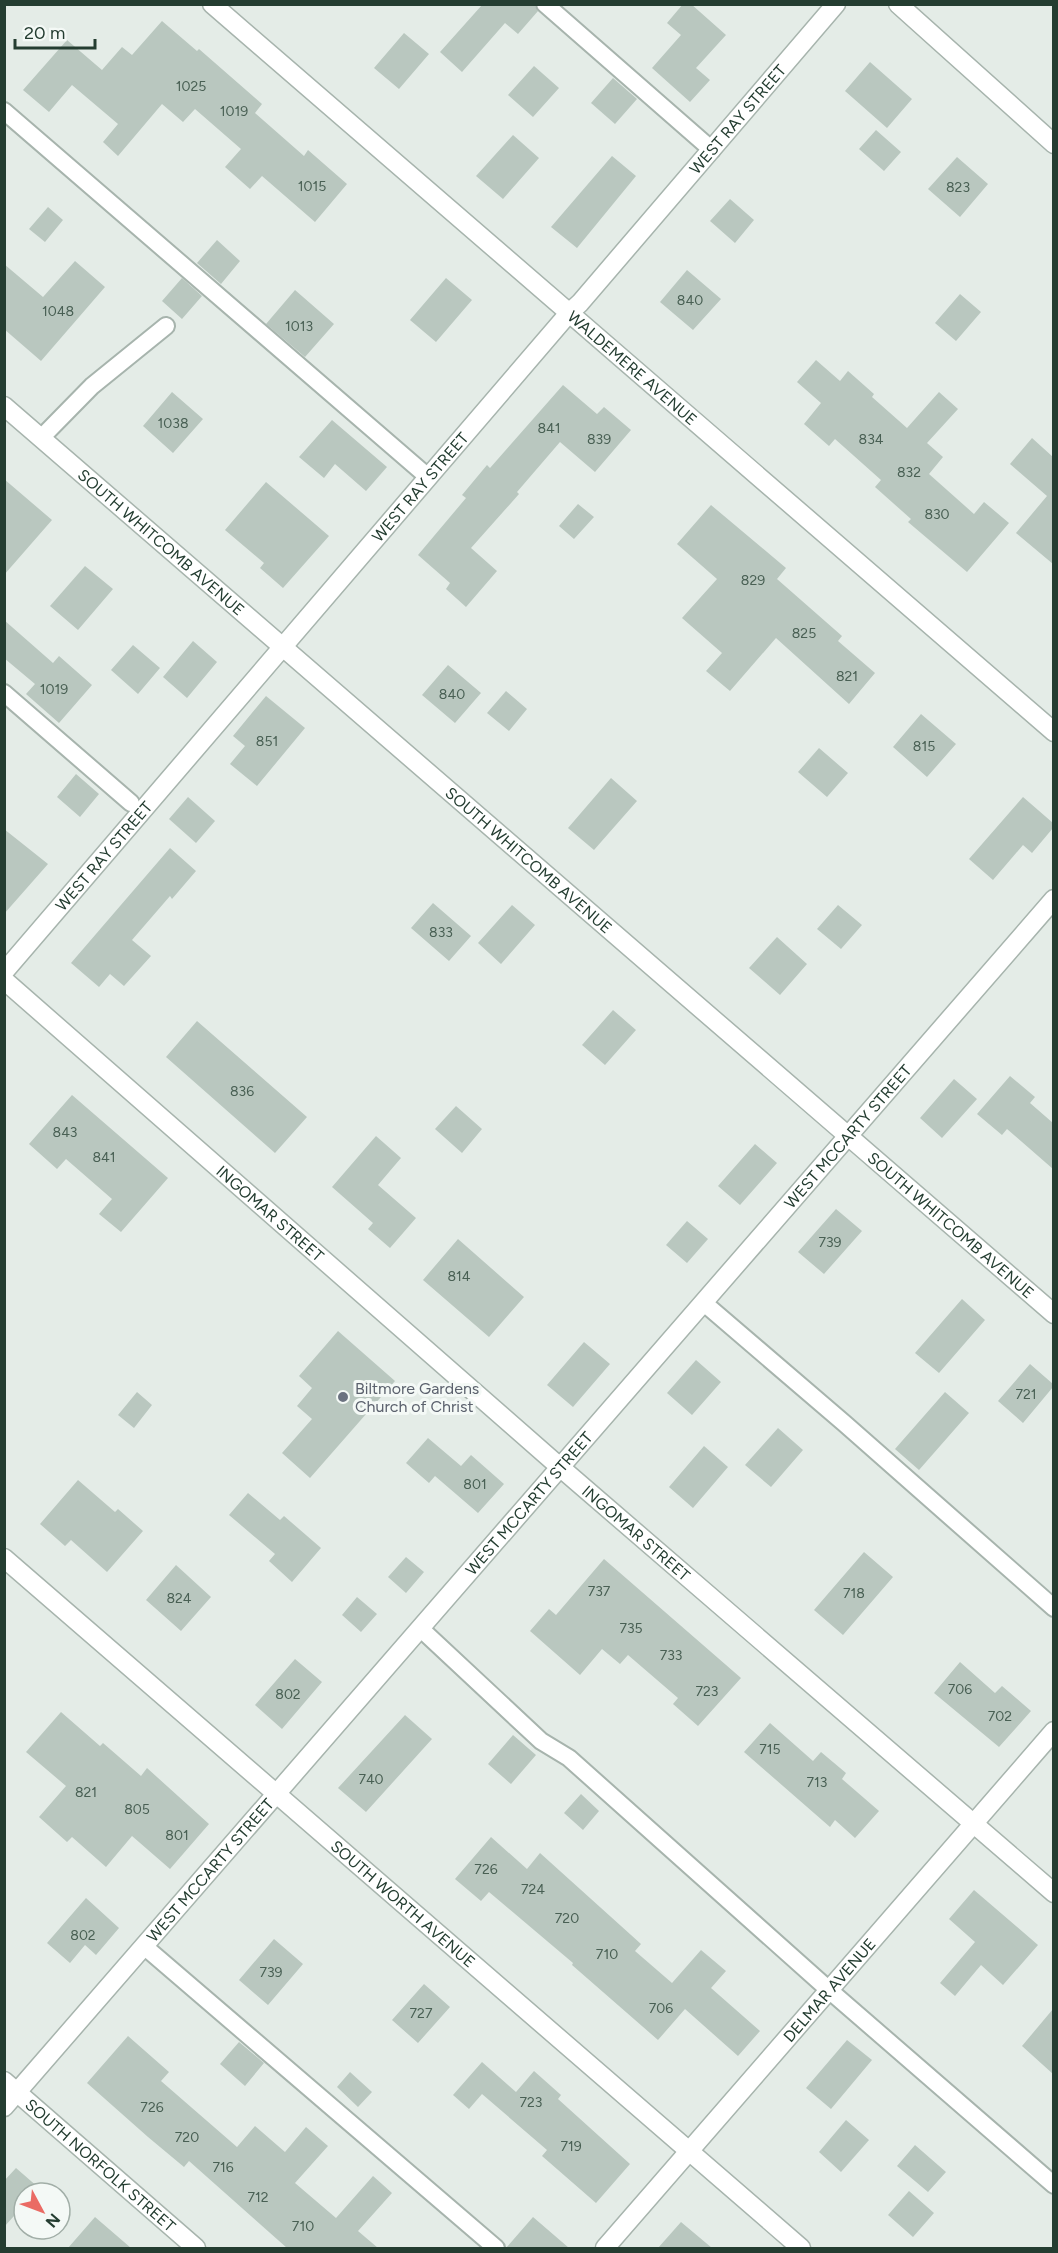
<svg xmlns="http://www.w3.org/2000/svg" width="1058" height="2253" viewBox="0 0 1058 2253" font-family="Figtree,sans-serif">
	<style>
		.building { fill: #b9c7bf }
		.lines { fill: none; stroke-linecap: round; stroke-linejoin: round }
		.lane-casing { stroke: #a7b4ad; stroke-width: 20 }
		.street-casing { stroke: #a7b4ad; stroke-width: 21 }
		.lane { stroke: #fff; stroke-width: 16 }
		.street { stroke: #fff; stroke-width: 18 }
		.worship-dot { fill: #6b7280; stroke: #f4f9f6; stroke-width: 2 }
		.labels { text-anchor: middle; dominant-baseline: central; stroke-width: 6; stroke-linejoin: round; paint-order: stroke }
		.number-label { font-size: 14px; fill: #496054 }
		.street-label { font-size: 16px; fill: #243d31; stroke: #f4f9f6 }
		.worship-label { font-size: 16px; fill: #5b616d; stroke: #f4f9f6; text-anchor: start }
	</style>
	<rect width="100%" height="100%" fill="#e4ece7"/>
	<path class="building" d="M683 4H691L726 35 696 68 710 80 690 102 652 68 681 35 667 23Z
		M482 5H535L538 11 518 34 505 23 462 72 440 52Z
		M162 21 197 51 199 49 262 104 255 113 304 156 308 150 347 184 315 222 262 176 250 189 225 167 241 149 195 109 183 122 162 104 118 156 103 142 118 124 72 85 49 112 23 90 67 40 102 70 122 47 132 55Z
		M404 33 429 54 399 89 374 68Z
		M870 62 912 99 887 128 845 91Z
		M534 66 559 88 533 117 508 95Z
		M613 78 637 99 615 124 591 103Z
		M876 130 901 152 884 171 859 149Z
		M513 135 539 158 503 199 476 176Z
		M612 156 636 176 577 248 551 227Z
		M957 157 988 184 960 217 928 189Z
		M730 199 754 220 735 243 710 221Z
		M48 207 63 220 45 242 29 229Z
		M217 240 240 261 221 284 197 263Z
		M75 261 105 287 41 361 4 329V264L43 297Z
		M687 270 721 299 693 330 660 302Z
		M182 278 202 296 182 319 162 301Z
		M446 278 472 300 436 342 410 320Z
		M295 290 334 324 305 357 266 324Z
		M960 294 981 312 956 341 935 323Z
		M816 360 840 381 848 371 874 394 872 397 907 428 939 392 958 409 927 443 943 457 929 474 974 514 984 502 1009 523 967 572 908 522 911 519 875 487 881 480 835 439 829 446 804 424 821 403 797 382Z
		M563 385 597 414 604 407 631 430 595 472 560 442 517 492 519 494 471 548 497 571 466 607 446 589 450 583 418 555 466 498 462 495 487 465 490 468Z
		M172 392 203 419 173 453 143 426Z
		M332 420 387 467 366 491 335 464 324 478 299 457Z
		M1032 438 1053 457V564L1016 533 1047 496 1010 464Z
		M4 479 52 520 4 575Z
		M266 482 329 536 283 588 260 568 264 563 225 530Z
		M578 504 594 517 574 539 559 526Z
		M711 505 786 568 777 579 842 636 838 641 875 673 849 704 776 638 730 691 706 671 722 653 682 618 717 579 677 544Z
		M85 566 113 589 78 630 50 606Z
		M4 620 53 663 59 656 92 685 59 723 26 694 35 684 4 658Z
		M193 641 217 662 187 698 163 677Z
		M133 645 160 668 138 694 111 670Z
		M448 665 481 693 455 723 422 695Z
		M506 691 527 709 509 731 487 713Z
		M266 696 305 728 257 786 230 764 245 746 233 736Z
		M921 714 956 744 927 777 893 747Z
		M819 748 848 773 827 797 798 772Z
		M76 774 99 794 80 817 57 797Z
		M611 778 637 801 594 850 568 828Z
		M188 797 215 821 196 843 169 819Z
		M1023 797 1053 823V828L1032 853 1023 845 993 880 969 859Z
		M4 829 48 864 4 914Z
		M170 848 196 871 172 899 170 896 132 940 151 956 124 986 110 974 99 987 71 963Z
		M433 903 471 936 449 961 411 928Z
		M512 905 535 925 501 964 478 943Z
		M838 905 862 925 841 949 817 929Z
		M777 937 807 964 780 995 749 968Z
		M613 1010 636 1030 605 1065 582 1045Z
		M197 1021 307 1117 275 1153 166 1057Z
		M1010 1076 1035 1097 1030 1103 1053 1123V1169L1007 1129 1002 1135 977 1114Z
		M954 1079 977 1099 942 1138 920 1118Z
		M72 1095 168 1178 121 1232 99 1214 112 1199 66 1159 57 1169 29 1144Z
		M456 1106 482 1129 462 1153 435 1129Z
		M376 1136 401 1158 378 1185 416 1218 390 1248 368 1229 373 1223 332 1187Z
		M755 1144 777 1163 740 1205 718 1186Z
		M836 1209 862 1231 824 1274 798 1252Z
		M687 1221 708 1239 687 1263 666 1245Z
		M458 1239 524 1297 489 1337 423 1280Z
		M962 1299 985 1320 939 1373 915 1353Z
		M338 1331 395 1381 310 1478 282 1453 312 1419 297 1406 312 1388 299 1376Z
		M584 1342 610 1364 573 1407 547 1385Z
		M696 1360 721 1382 692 1415 667 1393Z
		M1030 1364 1053 1384V1387L1023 1423 998 1401Z
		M137 1392 152 1405 134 1428 118 1415Z
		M945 1392 969 1413 919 1470 895 1449Z
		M778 1428 803 1450 771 1487 745 1465Z
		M428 1438 461 1466 471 1455 504 1484 478 1513 435 1476 429 1483 406 1463Z
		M704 1446 728 1467 693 1508 669 1487Z
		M78 1480 115 1512 118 1509 143 1531 107 1572 71 1540 65 1546 40 1524Z
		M248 1493 280 1520 284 1516 321 1548 292 1582 269 1561 275 1554 229 1515Z
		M864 1552 893 1577 843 1635 814 1610Z
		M406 1557 424 1572 406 1593 388 1577Z
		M604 1559 741 1678 698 1726 673 1704 678 1698 628 1655 620 1664 602 1649 580 1675 530 1631 549 1609 556 1615Z
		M176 1565 211 1597 181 1631 146 1600Z
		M357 1597 377 1614 361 1632 342 1615Z
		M295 1659 322 1682 282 1729 255 1705Z
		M960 1662 995 1693 1002 1686 1031 1711 999 1747 934 1693Z
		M61 1712 100 1746 103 1743 141 1776 147 1768 209 1824 170 1869 132 1836 106 1867 72 1837 67 1842 39 1817 66 1786 26 1752Z
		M405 1715 432 1739 366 1812 338 1788Z
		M770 1723 813 1761 821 1752 846 1773 842 1779 879 1811 855 1838 835 1820 830 1827 744 1752Z
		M513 1735 536 1755 511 1784 488 1764Z
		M581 1794 599 1811 583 1830 564 1813Z
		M491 1837 527 1869 540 1853 641 1944 635 1951 672 1983 701 1950 726 1971 711 1988 760 2031 738 2056 685 2009 658 2040 572 1965 573 1963 489 1892 481 1901 455 1879Z
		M974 1890 1038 1945 1003 1985 981 1965 955 1996 940 1983 975 1942 949 1919Z
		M86 1898 119 1928 96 1955 85 1945 70 1963 47 1943Z
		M274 1939 303 1964 268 2005 239 1980Z
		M424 1984 450 2007 418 2043 392 2020Z
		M1053 2009V2074L1022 2046Z
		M128 2036 169 2072 161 2081 237 2147 255 2126 285 2152 306 2127 328 2146 295 2183 336 2218 373 2176 392 2193 358 2231 378 2248H287L189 2161 184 2167 148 2137 87 2083Z
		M847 2040 872 2060 831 2109 806 2088Z
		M239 2042 264 2063 245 2086 220 2064Z
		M482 2062 516 2092 534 2071 561 2095 558 2099 630 2164 596 2203 542 2156 547 2150 482 2094 469 2109 453 2095Z
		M350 2072 372 2092 358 2107 337 2087Z
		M846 2120 869 2140 841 2172 819 2152Z
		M915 2145 946 2172 928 2192 897 2166Z
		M16 2168 39 2188 34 2193H24V2205L4 2227V2181Z
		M909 2191 934 2213 913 2237 888 2215Z
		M95 2217 131 2248H68Z
		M533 2217 569 2248H506Z
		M681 2222 712 2248H658Z"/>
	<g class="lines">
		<g class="lane-casing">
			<path id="lane" d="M545 4 712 150
				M4 111 428 477
				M41 438 92 386 166 326
				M4 693 131 803
				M704 1303 844 1423 1054 1608
				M421 1629 541 1741 569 1758 829 1990 1054 2185
				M145 1947 496 2248"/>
		</g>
		<g class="street-casing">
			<g id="street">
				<path id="s1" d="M212 4 1054 732"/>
				<path d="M898 4 1054 144"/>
				<path id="s2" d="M4 406 1054 1314"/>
				<path id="s3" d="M4 972 569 313 580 303 836 4"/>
				<path id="s4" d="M4 980 561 1468 1054 1893"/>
				<path id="s5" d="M4 1558 801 2248"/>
				<path id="s6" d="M4 2081 196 2248"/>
				<path id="s7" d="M4 2107 1054 899"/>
				<path id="s8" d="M605 2248 1054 1731"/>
			</g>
		</g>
		<use href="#lane" class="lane"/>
		<use href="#street" class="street"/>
	</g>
	<circle class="worship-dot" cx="343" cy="1397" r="6"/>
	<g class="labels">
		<g class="number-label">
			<text x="191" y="86">1025</text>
			<text x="234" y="111">1019</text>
			<text x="312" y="186">1015</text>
			<text x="958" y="187">823</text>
			<text x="690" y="300">840</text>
			<text x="58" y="311">1048</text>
			<text x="299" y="326">1013</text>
			<text x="173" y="423">1038</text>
			<text x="549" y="428">841</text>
			<text x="599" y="439">839</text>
			<text x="871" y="439">834</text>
			<text x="909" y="472">832</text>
			<text x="937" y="514">830</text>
			<text x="753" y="580">829</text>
			<text x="804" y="633">825</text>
			<text x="847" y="676">821</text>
			<text x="54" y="689">1019</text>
			<text x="452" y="694">840</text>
			<text x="267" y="741">851</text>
			<text x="924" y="746">815</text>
			<text x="441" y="932">833</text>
			<text x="242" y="1091">836</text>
			<text x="65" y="1132">843</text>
			<text x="104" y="1157">841</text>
			<text x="830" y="1242">739</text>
			<text x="459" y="1276">814</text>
			<text x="1026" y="1394">721</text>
			<text x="475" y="1484">801</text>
			<text x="599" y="1591">737</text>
			<text x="854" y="1593">718</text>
			<text x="179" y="1598">824</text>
			<text x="631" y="1628">735</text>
			<text x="671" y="1655">733</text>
			<text x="960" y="1689">706</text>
			<text x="707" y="1691">723</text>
			<text x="288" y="1694">802</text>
			<text x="1000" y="1716">702</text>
			<text x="770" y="1749">715</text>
			<text x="371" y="1779">740</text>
			<text x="817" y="1782">713</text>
			<text x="86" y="1792">821</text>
			<text x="137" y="1809">805</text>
			<text x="177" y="1835">801</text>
			<text x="486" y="1869">726</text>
			<text x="533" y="1889">724</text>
			<text x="567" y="1918">720</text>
			<text x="83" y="1935">802</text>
			<text x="607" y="1954">710</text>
			<text x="271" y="1972">739</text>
			<text x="661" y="2008">706</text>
			<text x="421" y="2013">727</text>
			<text x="531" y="2102">723</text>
			<text x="152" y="2107">726</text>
			<text x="187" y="2137">720</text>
			<text x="571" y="2146">719</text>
			<text x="223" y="2167">716</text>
			<text x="258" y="2197">712</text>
			<text x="303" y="2226">710</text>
		</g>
		<g class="street-label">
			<text stroke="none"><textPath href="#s3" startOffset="1125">WEST RAY STREET</textPath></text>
			<text stroke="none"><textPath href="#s1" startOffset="556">WALDEMERE AVENUE</textPath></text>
			<text stroke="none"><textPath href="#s3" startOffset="639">WEST RAY STREET</textPath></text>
			<text stroke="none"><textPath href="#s2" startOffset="208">SOUTH WHITCOMB AVENUE</textPath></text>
			<text stroke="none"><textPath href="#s3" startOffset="153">WEST RAY STREET</textPath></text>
			<text stroke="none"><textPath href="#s2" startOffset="694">SOUTH WHITCOMB AVENUE</textPath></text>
			<text stroke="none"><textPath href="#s7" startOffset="1286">WEST MCCARTY STREET</textPath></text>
			<text stroke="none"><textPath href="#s4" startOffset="354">INGOMAR STREET</textPath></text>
			<text stroke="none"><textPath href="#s2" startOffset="1252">SOUTH WHITCOMB AVENUE</textPath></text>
			<text stroke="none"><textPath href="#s7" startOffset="800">WEST MCCARTY STREET</textPath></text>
			<text stroke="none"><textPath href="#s4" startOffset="840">INGOMAR STREET</textPath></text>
			<text stroke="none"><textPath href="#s7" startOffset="314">WEST MCCARTY STREET</textPath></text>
			<text stroke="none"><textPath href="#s5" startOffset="528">SOUTH WORTH AVENUE</textPath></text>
			<text stroke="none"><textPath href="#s8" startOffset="342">DELMAR AVENUE</textPath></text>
			<text stroke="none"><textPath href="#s6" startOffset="128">SOUTH NORFOLK STREET</textPath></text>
		</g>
		<g class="worship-label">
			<text x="355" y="1388">Biltmore Gardens<tspan x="355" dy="18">Church of Christ</tspan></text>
		</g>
	</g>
	<rect width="1058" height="2253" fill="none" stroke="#243d31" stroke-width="12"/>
	<g transform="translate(42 2211) rotate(131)"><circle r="28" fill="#f4f9f6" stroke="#a1aea7" stroke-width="1.5"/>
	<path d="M0-4.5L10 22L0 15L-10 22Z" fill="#ea6b64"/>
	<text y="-9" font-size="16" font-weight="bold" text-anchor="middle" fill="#243d31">N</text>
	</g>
	<path d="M15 39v9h80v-9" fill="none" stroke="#243d31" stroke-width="3"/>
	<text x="24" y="39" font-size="18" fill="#243d31" stroke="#f4f9f6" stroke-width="4.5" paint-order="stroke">20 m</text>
</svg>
